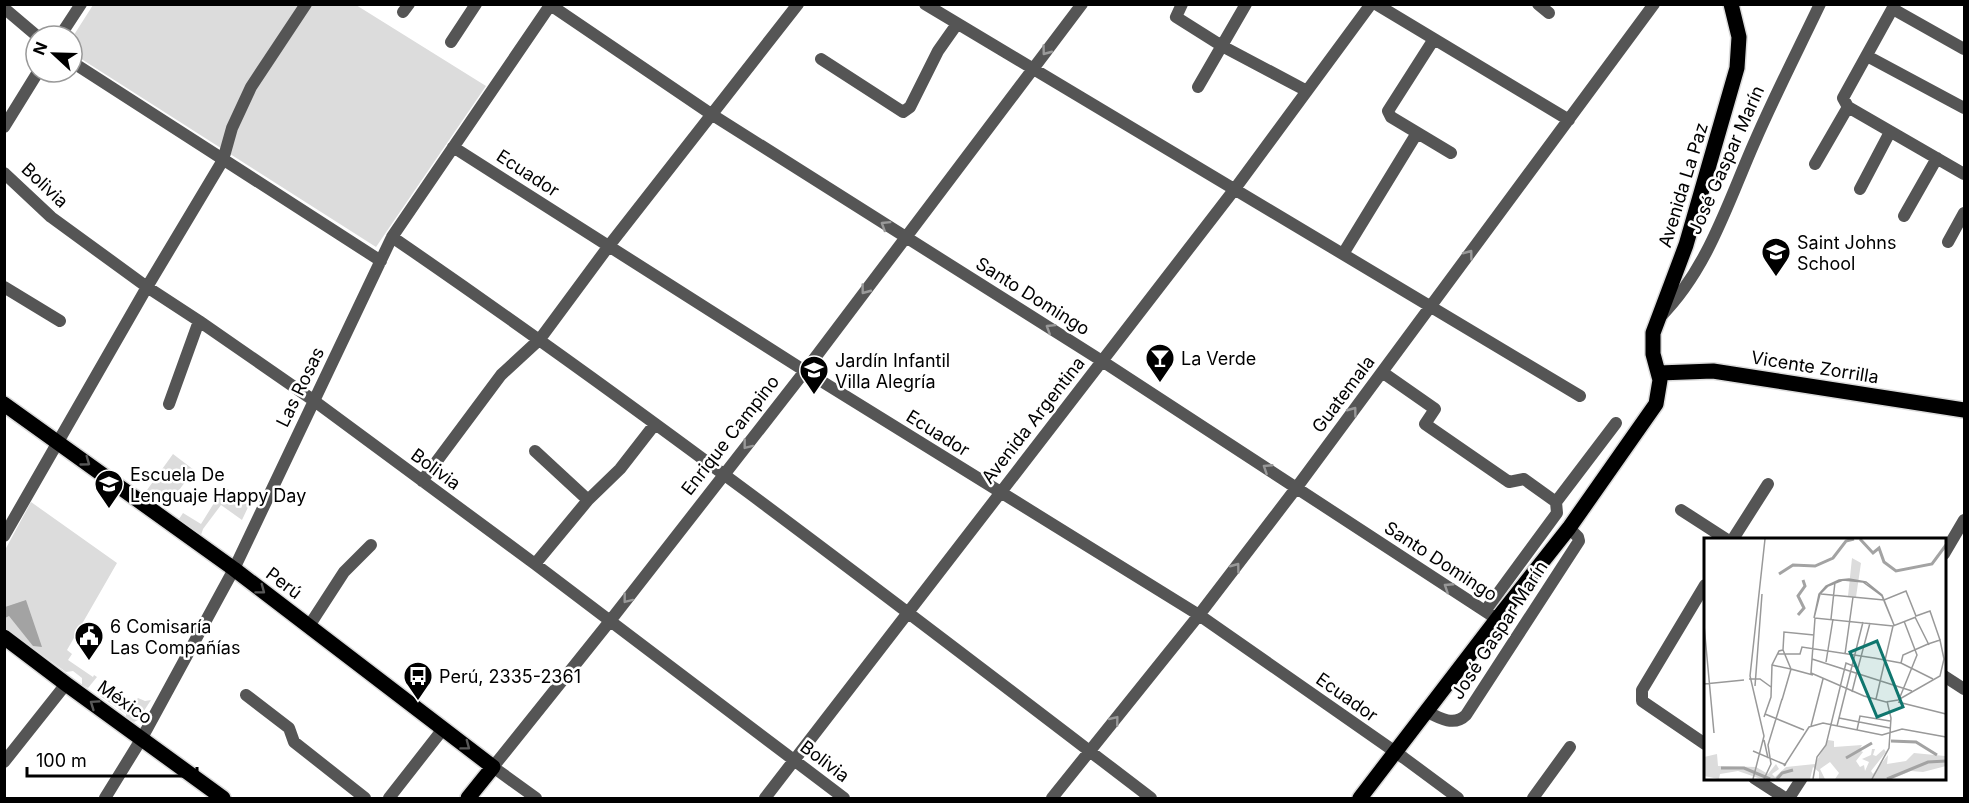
<svg xmlns="http://www.w3.org/2000/svg" width="1969" height="803" viewBox="0 0 1969 803" font-family="Inter,sans-serif">
	<style>
		.green { fill: #dcdcdc }
		.water { fill: #a3a3a3 }
		.lines { fill: none; stroke-linecap: round; stroke-linejoin: round }
		.major-casing { stroke: #dbdbdb; stroke-width: 18 }
		.minor { stroke: #555; stroke-width: 12 }
		.major { stroke: #000; stroke-width: 15 }
		.oneway { stroke: #999 }
		.oneway2 { stroke: #595959 }
		.labels { text-anchor: middle; dominant-baseline: central; stroke-width: 5; stroke-linejoin: round; paint-order: stroke }
		.street-label { font-size: 18px; fill: #000; stroke: #fff }
		.poi-label { font-size: 18px; fill: #000; stroke: #fff; text-anchor: start }
		.inset-river { fill: none; stroke: #a3a3a3; stroke-width: 3 }
		.inset-road { fill: none; stroke: #999; stroke-width: 1.5 }
		.view { fill: #0f766e; fill-opacity: 0.15; stroke: #0f766e; stroke-width: 3 }
		.inset-edge { fill: none; stroke: #000; stroke-width: 3 }
	</style>
	<rect width="100%" height="100%" fill="#fff"/>
	<path class="green" d="M93 5H356L486 86 376 247 72 53V38Z
		M173 454 194 470 168 505 147 490Z
		M224 487 250 503 242 520 221 505 203 529 201 535 179 519 183 513 201 524Z
		M31 502 117 563 67 650 72 654 68 660 93 677 94 675 97 677 88 688 82 685V678L73 671 66 672 5 628V550Z
		M108 685 132 705 138 698 145 701 151 700 138 720 134 722 126 718V714L100 696Z"/>
	<path class="water" d="M26 600 42 647 33 646 9 616 5 618V607Z"/>
	<g class="lines">
		<g class="major-casing">
			<path id="major" d="M1659 373 1713 371 1964 410
				M4 404 234 569 493 767 468 798
				M4 637 66 684 223 798
				M1360 798 1497 619 1569 528 1656 404 1660 380 1653 354V333L1686 245 1737 68 1739 37 1731 4"/>
		</g>
		<path class="minor" d="M549 4 711 114 1102 361 1497 619
			M925 4 1580 396
			M1182 4 1176 17 1222 46 1307 91
			M1376 4 1569 120
			M1538 4 1549 13
			M4 8 37 36
			M1893 9 1964 49
			M403 12 409 4
			M60 36 81 4
			M1434 39 1388 111 1391 117 1451 153
			M451 42 476 4
			M1867 56 1964 108
			M821 59 903 112 910 107 938 51 957 24
			M72 62 381 261
			M1198 87 1246 4
			M1848 107 1964 174
			M4 127 38 72
			M453 147 805 371 1199 615 1404 758 1458 798
			M1815 164 1848 107 1843 98 1895 4
			M4 173 51 217 147 287 199 321 313 400 535 564 844 798
			M1860 189 1890 132
			M1904 216 1937 158
			M392 237C652 415 901 607 1151 798
			M1948 242 1964 213
			M1343 254 1417 133
			M4 287 60 321
			M1660 317C1708 269 1728 202 1755 141 1775 95 1798 50 1820 4
			M1382 372 1435 409 1425 424 1509 482 1524 479 1556 502 1557 513 1485 611
			M169 404 199 321
			M535 451 588 500
			M422 481 501 375 540 339 608 247 798 4
			M1556 502 1616 423
			M1681 510 1726 539
			M4 536 147 287 223 160 232 128 251 87 306 4
			M1733 539 1768 484
			M1944 554 1964 520
			M535 564 588 500 620 469 655 424
			M1705 585 1642 690V701L1705 744
			M309 626 344 572 371 545
			M1944 676 1964 689
			M246 695 289 728 294 742 365 798
			M1426 711C1439 718 1454 727 1466 715L1579 541 1578 537 1569 528
			M4 762 66 684
			M1754 778 1785 798
			M105 798 142 738 234 569 392 237 551 4
			M389 798 443 729
			M536 798 493 767 610 621 805 371 1082 4
			M765 798 1234 190 1371 4
			M1052 798 1199 615 1297 487 1654 4
			M1533 798 1570 747
			M1789 798 1802 778"/>
		<use href="#major" class="major"/>
	</g>
	<defs><path id="oneway-chevron" d="M-2-3.5L2.5 0L-2 3.5" fill="none" stroke-width="1.6" stroke-linecap="round" stroke-linejoin="round" transform="scale(1.5)"/></defs>
	<g class="oneway">
		<use href="#oneway-chevron" transform="translate(1046 51) rotate(127)"/>
		<use href="#oneway-chevron" transform="translate(885 225) rotate(-148)"/>
		<use href="#oneway-chevron" transform="translate(1469 254) rotate(-53)"/>
		<use href="#oneway-chevron" transform="translate(865 290) rotate(127)"/>
		<use href="#oneway-chevron" transform="translate(1050 328) rotate(-148)"/>
		<use href="#oneway-chevron" transform="translate(1353 411) rotate(-53)"/>
		<use href="#oneway-chevron" transform="translate(747 445) rotate(128)"/>
		<use href="#oneway-chevron" transform="translate(1267 468) rotate(-147)"/>
		<use href="#oneway-chevron" transform="translate(1236 567) rotate(-53)"/>
		<use href="#oneway-chevron" transform="translate(1448 587) rotate(-147)"/>
		<use href="#oneway-chevron" transform="translate(627 599) rotate(128)"/>
		<use href="#oneway-chevron" transform="translate(1115 720) rotate(-51)"/>
	</g>
	<g class="oneway2">
		<use href="#oneway-chevron" transform="translate(86 462) rotate(36)"/>
		<use href="#oneway-chevron" transform="translate(261 590) rotate(37)"/>
		<use href="#oneway-chevron" transform="translate(94 704) rotate(-145)"/>
		<use href="#oneway-chevron" transform="translate(466 746) rotate(37)"/>
	</g>
	<defs>
		<g id="school-pin" transform="scale(1.5)"><path d="M0 17L-7.5 6A9.5 9.5 0 1 1 7.5 6Z" fill="#000" stroke="#fff"/><path d="M0-5L7-2L0 1L-7-2ZM-4 1L0 2.5L4 1V4Q0 6-4 4Z" fill="#fff"/></g>
		<g id="bar-pin" transform="scale(1.5)"><path d="M0 17L-7.5 6A9.5 9.5 0 1 1 7.5 6Z" fill="#000" stroke="#fff"/><path d="M-6-5H6L.8 .8V4.5H3.5V6h-7V4.5H-.8V.8Z" fill="#fff"/></g>
		<g id="civic-pin" transform="scale(1.5)"><path d="M0 17L-7.5 6A9.5 9.5 0 1 1 7.5 6Z" fill="#000" stroke="#fff"/><path d="M-.6-6.5H3V-4.5H.6V-3L4-1V1h2V6H-6V1h2V-1L-.6-3ZM-1.2 2.5V6h2.4V2.5Z" fill="#fff"/></g>
		<g id="bus-pin" transform="scale(1.5)"><path d="M0 17L-7.5 6A9.5 9.5 0 1 1 7.5 6Z" fill="#000" stroke="#fff"/><path d="M-5-6H5V4H4V6H2V4H-2V6H-4V4H-5ZM-3.5-4V0h7V-4ZM-3.5 1.2v1.5H-2V1.2ZM2 1.2v1.5H3.5V1.2Z" fill="#fff"/></g>
	</defs>
	<g fill-rule="evenodd">
		<use href="#school-pin" x="1776" y="252"/>
		<use href="#bar-pin" x="1160" y="358"/>
		<use href="#school-pin" x="814" y="370"/>
		<use href="#school-pin" x="109" y="484"/>
		<use href="#civic-pin" x="89" y="636"/>
		<use href="#bus-pin" x="418" y="676"/>
	</g>
	<g class="labels">
		<g class="street-label">
			<text transform="translate(1726 160) rotate(-66)">José Gaspar Marín</text>
			<text transform="translate(528 173) rotate(33)">Ecuador</text>
			<text transform="translate(45 185) rotate(43)">Bolivia</text>
			<text transform="translate(1683 185) rotate(-73)">Avenida La Paz</text>
			<text transform="translate(1033 296) rotate(32)">Santo Domingo</text>
			<text transform="translate(1815 367) rotate(9)">Vicente Zorrilla</text>
			<text transform="translate(300 387) rotate(-64)">Las Rosas</text>
			<text transform="translate(1343 394) rotate(-53)">Guatemala</text>
			<text transform="translate(1033 420) rotate(-52)">Avenida Argentina</text>
			<text transform="translate(938 433) rotate(32)">Ecuador</text>
			<text transform="translate(730 435) rotate(-52)">Enrique Campino</text>
			<text transform="translate(436 469) rotate(36)">Bolivia</text>
			<text transform="translate(1441 561) rotate(33)">Santo Domingo</text>
			<text transform="translate(284 583) rotate(37)">Perú</text>
			<text transform="translate(1499 630) rotate(-57)">José Gaspar Marín</text>
			<text transform="translate(1347 697) rotate(35)">Ecuador</text>
			<text transform="translate(125 702) rotate(35)">México</text>
			<text transform="translate(825 761) rotate(37)">Bolivia</text>
		</g>
		<g class="poi-label">
			<text x="1797" y="242">Saint Johns<tspan x="1797" dy="21">School</tspan></text>
			<text x="1181" y="358">La Verde</text>
			<text x="835" y="360">Jardín Infantil<tspan x="835" dy="21">Villa Alegría</tspan></text>
			<text x="130" y="474">Escuela De<tspan x="130" dy="21">Lenguaje Happy Day</tspan></text>
			<text x="110" y="626">6 Comisaría<tspan x="110" dy="21">Las Compañías</tspan></text>
			<text x="439" y="676">Perú, 2335-2361</text>
		</g>
	</g>
	<g transform="translate(1704 538)">
		<rect width="242" height="242" fill="#fff"/>
		<path d="M148 20 157 25 152 59 144 58ZM124 202 130 203V209L158 207 155 212 159 214 152 223 156 229 160 227 161 233 165 224 158 221 167 217 168 211H171L169 217 172 218 180 211 182 214 167 233 169 236 184 217 183 226 202 223 210 215 241 218 242 228 219 234 207 233 188 241H131L135 235 126 224 116 231 121 241H115V234L109 229 106 241H57L34 233 16 236 15 241 0 238V219L13 216 14 228 52 229 64 236 72 226 75 231 68 236 71 239 82 229 111 226Z" fill="#dcdcdc"/>
		<path class="inset-river" d="M156 1 169 15 175 10 180 24 192 33 228 26 242 7M75 36 89 27 111 28 129 20 142 3 150 1M94 77 100 70 94 58 101 48 99 42M187 203 212 204 233 217M142 220 168 205M17 230H40L66 241M73 241 78 235 89 232M183 241 224 224 242 223"/>
		<path class="inset-road" d="M117 56 180 62 202 53 212 78 226 73 236 102M211 79 225 107M212 79 189 88 111 80 107 135 160 158 182 164 194 162 236 138 240 121 236 102 224 106M127 81 131 44M0 87 10 195M190 87 178 58 159 44 139 42 124 48 116 56 110 80 115 56 122 48 135 42 145 41 162 44 178 57 190 87M79 112 80 94 110 97M73 116H96L98 109 170 120 197 125 229 141M141 116 149 59M108 121 208 153M122 124 129 81M197 125 199 117 224 106M68 127 87 131 78 162M45 141H56L67 149M0 146 40 142M51 148 58 56M148 154 154 130M196 159 213 117 200 83M172 161 189 88M194 164 242 176M61 176 100 192M60 179 67 159 68 127 75 113 79 112 87 131 109 137M135 180 186 190M107 188 119 141M133 188 159 84M153 192 156 178 186 183M60 202 64 220M49 213 82 227M80 228 105 189 119 185 178 197 198 191 242 199M49 241 60 198 46 138 61 1M60 241 67 226 64 207 78 161M109 241 113 219 122 207 142 125 154 130 166 85M168 241 185 210 187 180 183 163"/>
		<path class="view" d="M173 103 199 169 173 179 146 114Z"/>
		<rect width="242" height="242" class="inset-edge"/>
	</g>
	<rect width="1969" height="803" fill="none" stroke="#000000" stroke-width="12"/>
	<g transform="translate(54 54) rotate(292)"><circle r="28" fill="#ffffff" stroke="#999999" stroke-width="1.5"/>
	<path d="M0-4.5L10 22L0 15L-10 22Z" fill="#000000"/>
	<text y="-9" font-size="16" font-weight="bold" text-anchor="middle" fill="#000000">N</text>
	</g>
	<path d="M27 767v9h170v-9" fill="none" stroke="#000000" stroke-width="3"/>
	<text x="36" y="767" font-size="18" fill="#000000" stroke="#ffffff" stroke-width="4.5" paint-order="stroke">100 m</text>
</svg>
